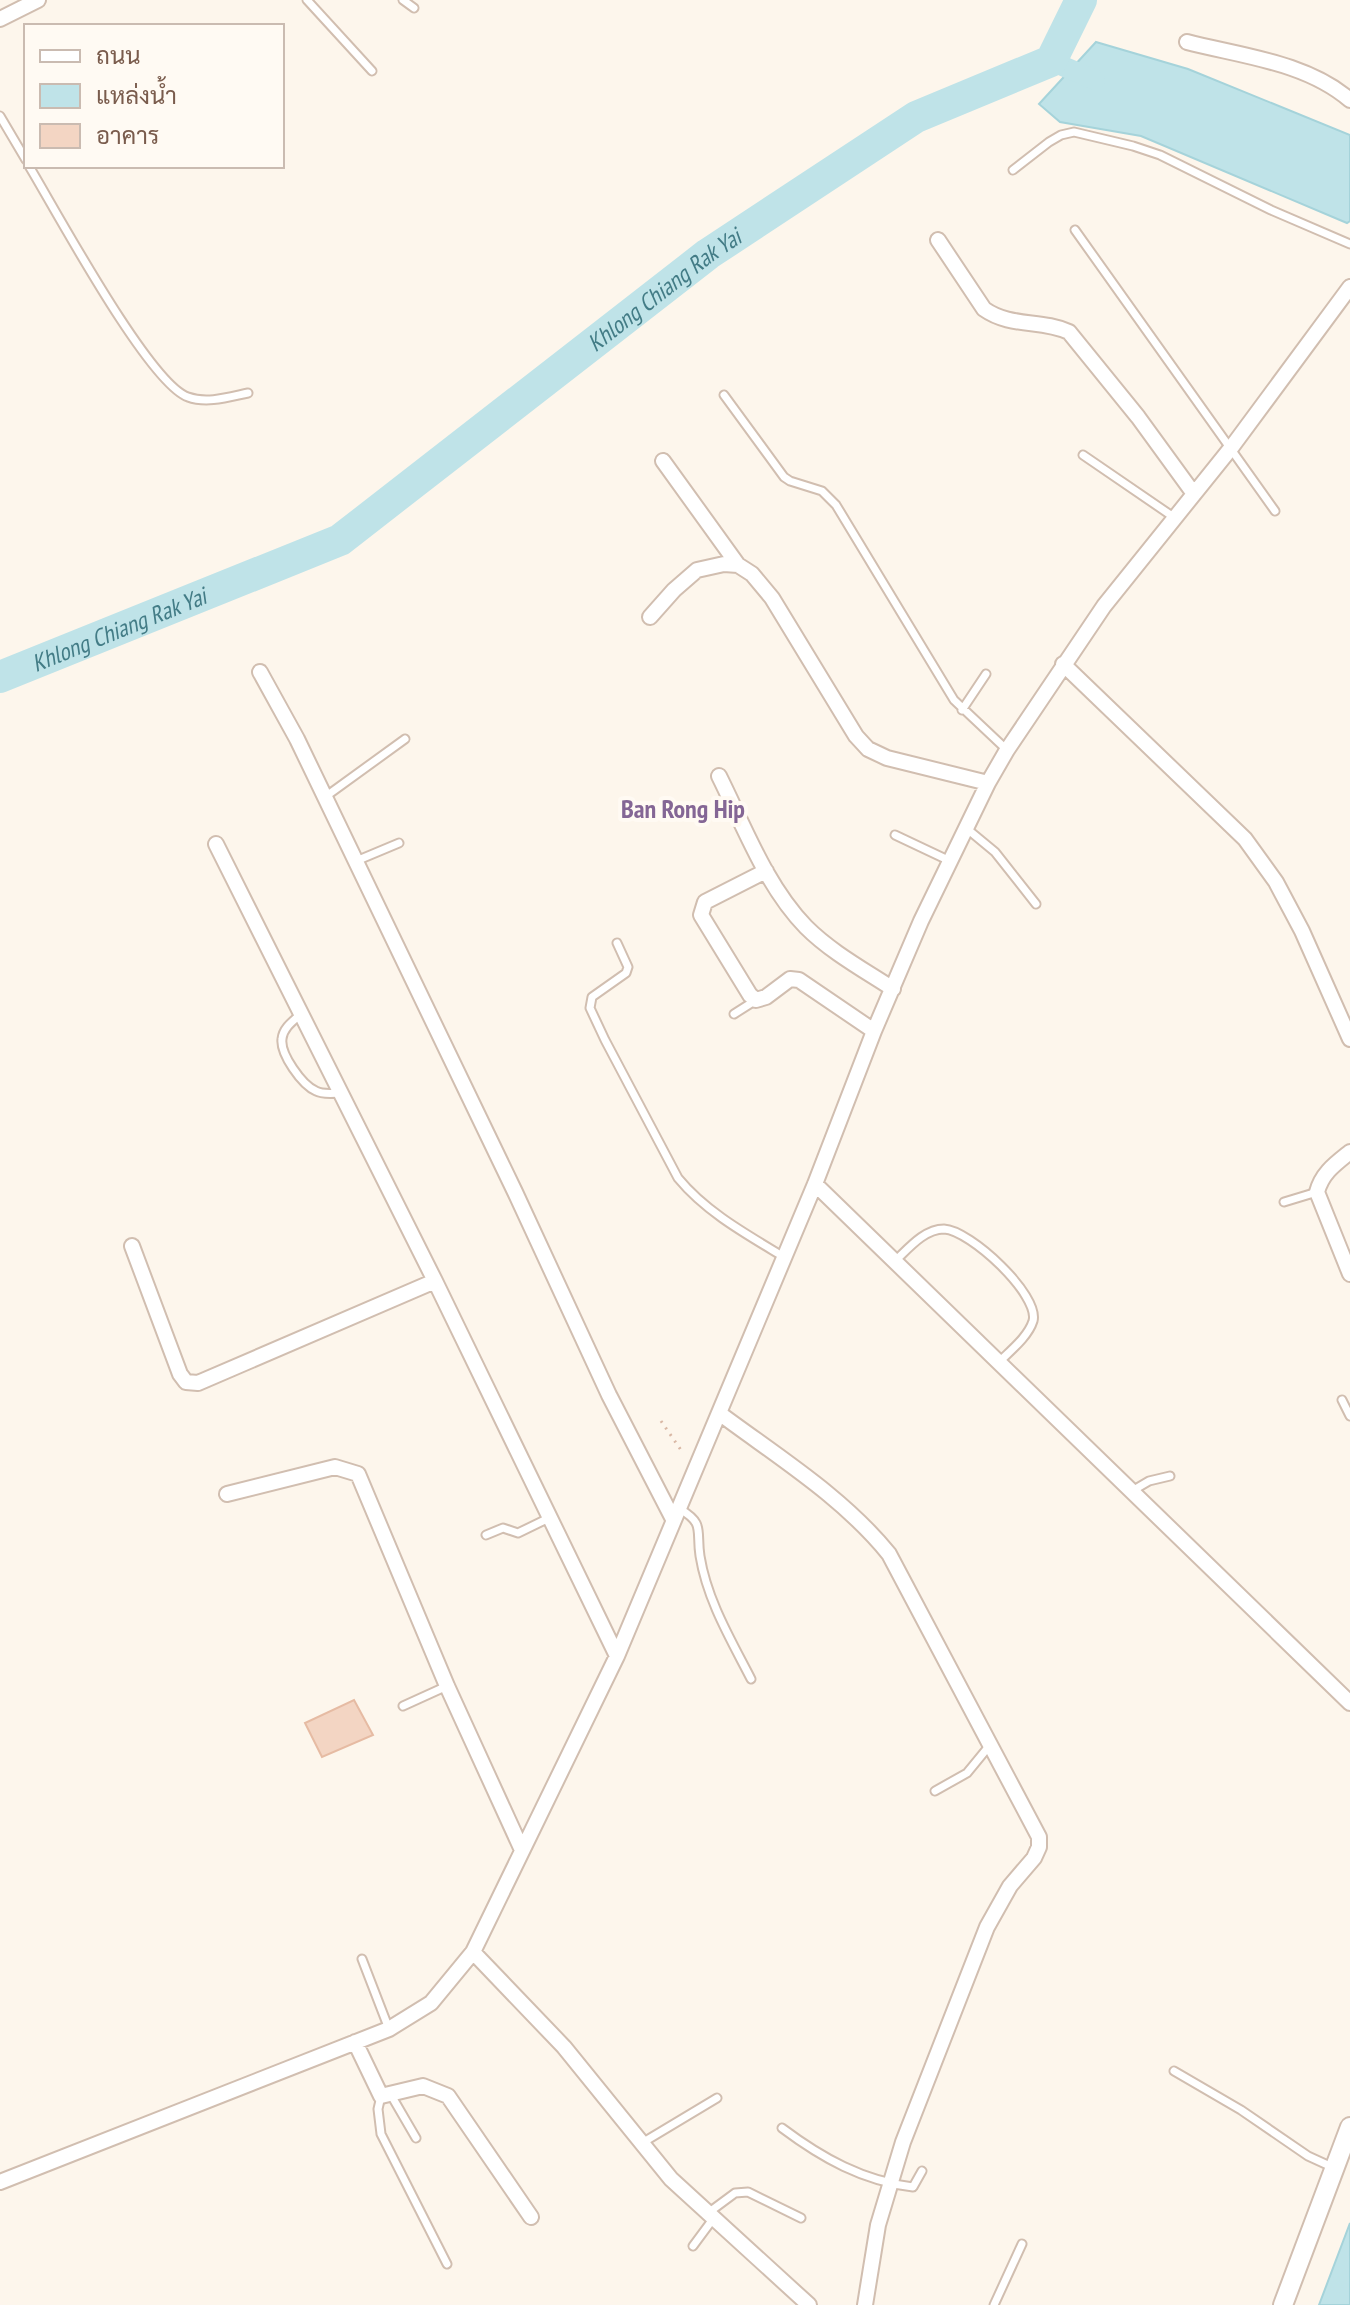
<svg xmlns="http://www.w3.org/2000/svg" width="1350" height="2305" viewBox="0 0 1350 2305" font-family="'PT Sans Narrow',Sarabun,sans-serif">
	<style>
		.water { fill: #bfe3e8; stroke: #a5d3da; stroke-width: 2 }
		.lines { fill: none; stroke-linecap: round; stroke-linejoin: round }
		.canal { stroke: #bfe3e8; stroke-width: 20 }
		.river { stroke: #bfe3e8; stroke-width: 32 }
		.building { fill: #f3d5c3; stroke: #e6bba3; stroke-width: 2 }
		.service-casing { stroke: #d1beb0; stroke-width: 11 }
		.minor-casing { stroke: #d1beb0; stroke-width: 18 }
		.tertiary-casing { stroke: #d1beb0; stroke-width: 22 }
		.path { stroke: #d9b8a5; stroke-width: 3; stroke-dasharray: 2 6; stroke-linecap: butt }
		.service { stroke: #fff; stroke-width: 7 }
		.minor { stroke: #fff; stroke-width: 14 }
		.tertiary { stroke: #fff; stroke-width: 18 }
		.labels { text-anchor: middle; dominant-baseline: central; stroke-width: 8; stroke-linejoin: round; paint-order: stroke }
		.water-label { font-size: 24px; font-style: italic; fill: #437c86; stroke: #fffaf3 }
		.quarter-label { font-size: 26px; font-weight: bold; fill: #846695; stroke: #fffaf3 }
	</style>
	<rect width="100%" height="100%" fill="#fdf6ec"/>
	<path class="water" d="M1096 42 1188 69 1350 135V221L1347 223 1141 136 1060 122 1039 104Z
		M1350 2223V2305H1319Z"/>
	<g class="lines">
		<path class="canal" d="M1051 61 1095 80"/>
		<path class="river" id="s1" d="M0 677 340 540 708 254 916 117 1051 61 1081 0"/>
	</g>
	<path class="building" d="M354 1700 373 1735 322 1757 305 1723Z"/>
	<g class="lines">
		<g class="service-casing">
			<path id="service" d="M307 0 372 71
				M403 0 414 8
				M0 116 26 160
				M29 166C55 209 149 384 188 397 207 404 229 397 248 393
				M1013 170 1049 142 1061 135 1074 132 1133 146 1160 155 1271 210 1350 244
				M1075 230 1275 511
				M724 395 784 477 790 481 822 491 836 505 954 700 1007 750
				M1083 455 1175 518
				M962 710 986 674
				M325 797 405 739
				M966 828 995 852 1036 904
				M895 835 950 861
				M356 861 399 843
				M617 943 628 967 626 973 592 997 590 1008 605 1040 678 1178C706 1212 746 1234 784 1257
				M301 1014C293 1021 283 1028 282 1039 280 1054 302 1085 316 1091 323 1095 334 1093 342 1093
				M734 1014 756 1000
				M1284 1202 1317 1192
				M894 1262C908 1249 924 1229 944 1229 970 1230 1040 1295 1033 1321 1028 1337 1010 1351 998 1363
				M1342 1400 1350 1416
				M1132 1491 1149 1481 1170 1476
				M680 1509C705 1524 696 1530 700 1556 707 1600 731 1640 751 1679
				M486 1535 503 1528 518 1533 549 1518
				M403 1706 447 1686
				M935 1791 967 1773 990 1745
				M362 1959 389 2029
				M1174 2071 1241 2110 1308 2156 1332 2167
				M391 2095 416 2138
				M381 2096 378 2109 381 2134 447 2264
				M782 2128C822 2158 863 2181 913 2187L922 2171
				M642 2143 717 2098
				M708 2213 735 2193 748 2192 801 2218
				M693 2246 713 2219
				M994 2305 1022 2244"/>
		</g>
		<g class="minor-casing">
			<path id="minor" d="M0 19 38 0
				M1187 42C1241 56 1306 62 1350 100
				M938 240 984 309C1011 328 1041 319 1069 332L1138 417 1194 494
				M663 461 738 565
				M650 617 674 590 697 570 724 564 738 565 752 574 772 598 856 736 868 749 887 758 988 783
				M1063 664 1245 839 1276 882 1302 931 1350 1039
				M260 672 297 739 515 1192 609 1395 673 1519
				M719 776C744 826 766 886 806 927 831 952 864 970 893 989
				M216 844 435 1281 617 1656
				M766 871 705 902 701 915 750 995 756 1000 766 997 790 979 799 980 874 1031
				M1350 1152C1335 1164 1322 1173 1317 1192L1350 1274
				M815 1184 1350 1703
				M132 1246 180 1374 186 1382 198 1383 435 1281
				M719 1413C778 1457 843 1497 889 1554L1039 1837V1847L1034 1858 1010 1886 987 1927 903 2142 878 2225 865 2305
				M227 1494 335 1467 358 1474 447 1686 522 1850
				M473 1952 564 2047 671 2179 809 2305
				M355 2042 381 2096 423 2086 448 2096 531 2217
				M0 2182 389 2029 431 2003 473 1952 617 1656 815 1184 874 1031 921 921 988 783 1007 750 1104 606 1231 448 1350 287"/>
		</g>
		<g class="tertiary-casing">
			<path id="tertiary" d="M1283 2305 1350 2127"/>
		</g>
		<path class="path" d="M661 1421 683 1453"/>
		<use href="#service" class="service"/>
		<use href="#minor" class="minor"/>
		<use href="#tertiary" class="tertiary"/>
	</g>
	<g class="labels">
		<g class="water-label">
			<text stroke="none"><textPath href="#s1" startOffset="776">Khlong Chiang Rak Yai</textPath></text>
			<text stroke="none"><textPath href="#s1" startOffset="128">Khlong Chiang Rak Yai</textPath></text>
		</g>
		<g class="quarter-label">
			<text x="683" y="808">Ban Rong Hip</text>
		</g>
	</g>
	<rect x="24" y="24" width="260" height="144" fill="#fffaf3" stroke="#cabbb1" stroke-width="2"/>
	<rect x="40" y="50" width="40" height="12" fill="#ffffff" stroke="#cabbb1" stroke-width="2"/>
	<text x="96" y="64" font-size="24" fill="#7a5c4d">ถนน</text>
	<rect x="40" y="84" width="40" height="24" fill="#bfe3e8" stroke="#cabbb1" stroke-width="2"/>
	<text x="96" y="104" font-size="24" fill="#7a5c4d">แหล่งน้ำ</text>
	<rect x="40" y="124" width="40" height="24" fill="#f3d5c3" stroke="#cabbb1" stroke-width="2"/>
	<text x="96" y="144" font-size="24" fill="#7a5c4d">อาคาร</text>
</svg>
